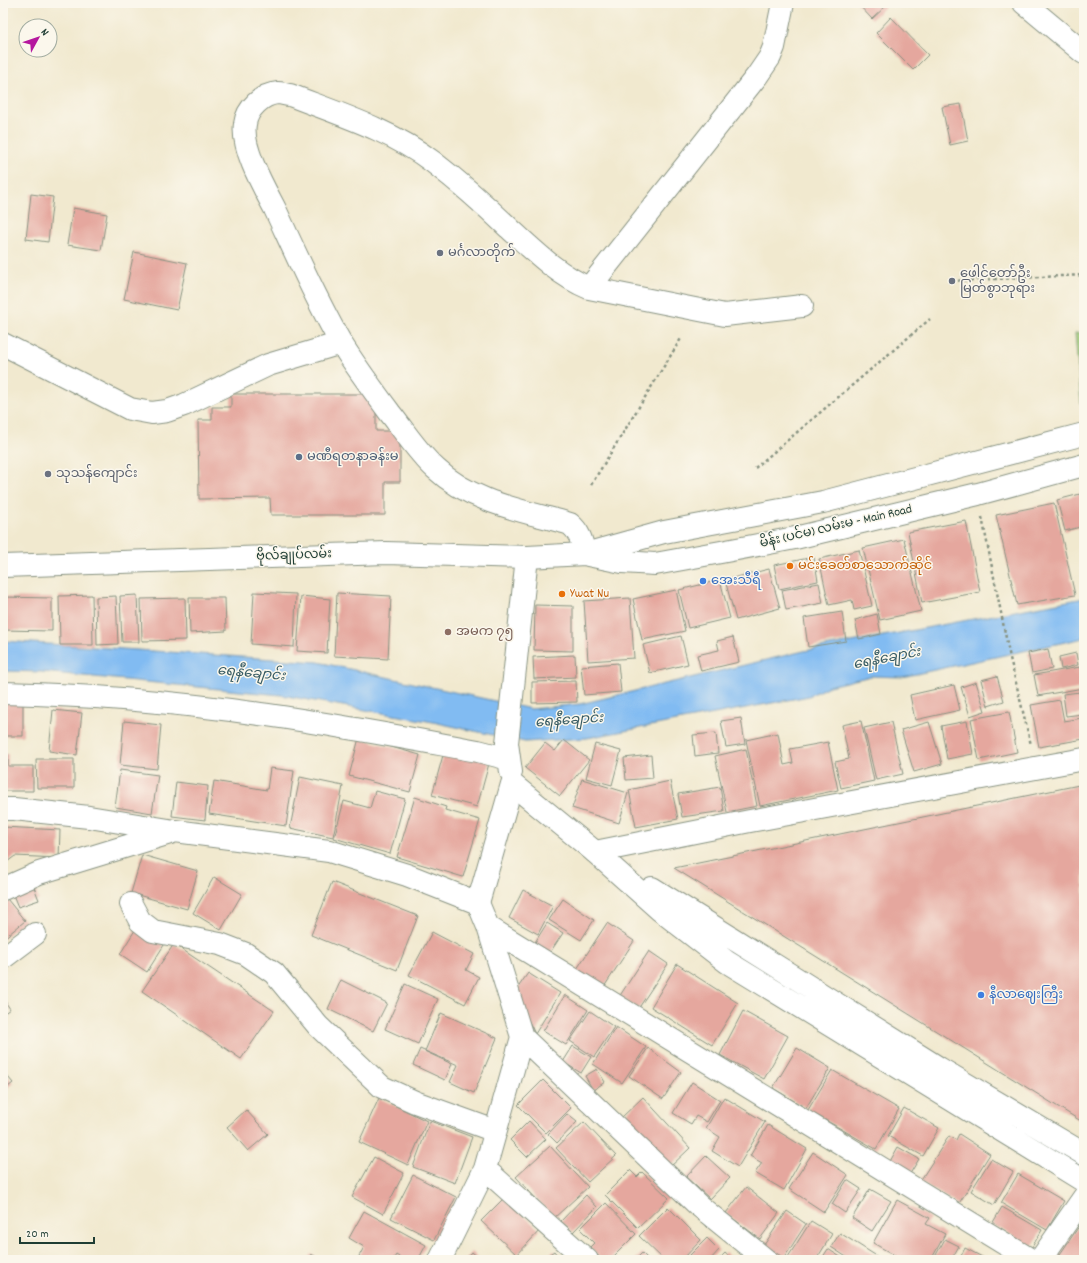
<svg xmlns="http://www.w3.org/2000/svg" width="1087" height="1263" viewBox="0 0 1087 1263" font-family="Dekko,'Noto Sans Myanmar',sans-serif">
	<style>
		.green { fill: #9fca77; stroke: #5f8456 }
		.water { fill: #81bbf2; stroke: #507c93 }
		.building { fill: #e5a79e }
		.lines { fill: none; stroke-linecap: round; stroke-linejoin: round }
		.minor-casing { stroke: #889382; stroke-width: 24 }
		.major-casing { stroke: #889382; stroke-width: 24 }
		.path { stroke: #889382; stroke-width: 2.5; stroke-dasharray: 3 3; stroke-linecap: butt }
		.minor { stroke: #fff; stroke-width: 22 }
		.major { stroke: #fff; stroke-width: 22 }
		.worship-dot { fill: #6b7280; stroke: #fbf7ec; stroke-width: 1.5 }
		.service-dot { fill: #5c6f8a; stroke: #fbf7ec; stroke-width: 1.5 }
		.food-dot { fill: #e8710a; stroke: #fbf7ec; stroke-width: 1.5 }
		.shop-dot { fill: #3f7fe0; stroke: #fbf7ec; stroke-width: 1.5 }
		.education-dot { fill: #8d6e63; stroke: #fbf7ec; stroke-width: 1.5 }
		.labels { text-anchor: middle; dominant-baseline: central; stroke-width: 3; stroke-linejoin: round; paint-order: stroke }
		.worship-label { font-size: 13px; fill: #5b616d; stroke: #fbf7ec; text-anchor: start }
		.service-label { font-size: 13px; fill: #4e5e75; stroke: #fbf7ec; text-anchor: start }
		.street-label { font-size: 13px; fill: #1f3d34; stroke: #fbf7ec }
		.food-label { font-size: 13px; fill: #c56008; stroke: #fbf7ec; text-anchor: start }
		.shop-label { font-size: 13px; fill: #366cbe; stroke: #fbf7ec; text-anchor: start }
		.education-label { font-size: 13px; fill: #785e54; stroke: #fbf7ec; text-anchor: start }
		.water-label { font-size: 14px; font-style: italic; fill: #385c64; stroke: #fbf7ec }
	</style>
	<rect width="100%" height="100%" fill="#fbf7ec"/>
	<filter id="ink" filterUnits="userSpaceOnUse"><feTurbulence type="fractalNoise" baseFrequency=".025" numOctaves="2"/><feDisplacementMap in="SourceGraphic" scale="8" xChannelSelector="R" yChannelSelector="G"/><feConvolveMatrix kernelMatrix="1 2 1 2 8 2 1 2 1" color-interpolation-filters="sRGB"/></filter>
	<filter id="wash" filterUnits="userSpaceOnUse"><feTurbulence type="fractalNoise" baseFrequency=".012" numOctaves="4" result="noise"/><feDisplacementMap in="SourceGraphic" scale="16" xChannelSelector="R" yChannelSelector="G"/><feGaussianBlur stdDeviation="0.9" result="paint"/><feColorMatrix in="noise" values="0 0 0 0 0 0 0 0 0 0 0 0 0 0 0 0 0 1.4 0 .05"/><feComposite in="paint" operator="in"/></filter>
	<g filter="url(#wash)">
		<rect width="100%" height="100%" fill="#f1e9cf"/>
		<path class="green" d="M1084 332V403L1081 404 1075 333Z"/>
		<path class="water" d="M1084 598V638L902 677 871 676 829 686 809 696 587 738 525 742 433 722 281 695 42 672 3 671V641L318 662 531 709 580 704 804 651Z"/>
		<g id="blocks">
			<path class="building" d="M857 3H883L886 6 872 19Z
				M891 17 928 55 913 70 876 33Z
				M961 104 968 141 950 145 942 107Z
				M31 194 53 197 48 242 26 239Z
				M73 208 107 214 101 250 67 245Z
				M134 252 187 263 177 310 124 299Z
				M231 394H376V431H400V482H385V515H271L270 498 199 499 198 420H212V407H231Z
				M1084 493V526L1065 531 1057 500Z
				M1054 503 1075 595 1017 605 996 515Z
				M966 521 980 592 922 603 908 532Z
				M904 539 921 611 880 620 863 548Z
				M859 550 872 606 854 610 852 600 829 605 819 559Z
				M814 557 818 581 779 589 774 565Z
				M769 569 780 608 736 620 725 580Z
				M720 580 730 618 688 628 679 590Z
				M819 583 823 603 786 610 782 590Z
				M676 590 685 631 642 640 633 599Z
				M254 592 296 594 294 647 251 644Z
				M337 593 391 596 388 659 334 656Z
				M92 595 93 645H60L59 596Z
				M137 595 139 642H122L120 596Z
				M116 596 118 644 97 645 96 597Z
				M301 596 330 599 327 653 297 651Z
				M3 597 52 598V631L3 630Z
				M185 598 186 640 142 641 141 599Z
				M189 598H225L226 631 190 633Z
				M630 598 634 658 588 661 584 601Z
				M535 605 573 606V651L534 650Z
				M842 612 846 641 808 647 804 618Z
				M877 614 881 634 859 639 855 620Z
				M681 636 688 664 650 673 643 645Z
				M733 637 739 662 701 671 697 655 719 650 717 641Z
				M1048 649 1052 669 1032 673 1028 653Z
				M1076 653 1078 665 1061 669 1059 657Z
				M575 655 576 677 534 679 533 657Z
				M618 663 621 692 584 695 581 666Z
				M1080 667 1083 688 1038 696 1034 675Z
				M997 676 1004 701 988 706 981 680Z
				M576 681 577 702 532 703V682Z
				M976 682 985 711 970 716 961 687Z
				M954 685 960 710 915 720 910 695Z
				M1080 692 1083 714 1066 716 1063 694Z
				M3 698H23V736H3Z
				M1060 700 1064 721 1082 718 1084 739 1039 747 1031 705Z
				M53 710 82 713 77 755 49 751Z
				M1009 712 1017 752 979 760 971 719Z
				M741 718 745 744 726 747 721 721Z
				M124 721 161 725 157 769 120 765Z
				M861 721 874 781 841 788 835 762 849 759 842 725Z
				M967 721 973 754 947 759 941 726Z
				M891 722 903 774 876 780 864 728Z
				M929 722 942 764 914 772 901 730Z
				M716 733 718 753 695 756 693 735Z
				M778 733 784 765 793 763 790 749 828 742 838 790 760 806 746 740Z
				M359 738 420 755 410 792 349 776Z
				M564 740 589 760 560 796 525 768 545 743 555 751Z
				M595 744 621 751 612 785 586 778Z
				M445 748 490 760 477 807 432 795Z
				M746 749 757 806 727 812 715 756Z
				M3 754H8V766H33V791H3Z
				M651 755 653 778 626 780 624 758Z
				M36 759H74V788H37Z
				M270 768 294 771 286 826 209 814 214 781 267 790Z
				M120 770 158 775 152 813 115 807Z
				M300 777 343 786 333 837 290 828Z
				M582 779 628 793 619 823 572 808Z
				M670 781 678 819 636 827 629 790Z
				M176 782 208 786 205 820 172 816Z
				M1084 784V1123L674 868Z
				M720 787 724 811 682 817 678 794Z
				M375 791 405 799 390 854 334 838 344 801 370 808Z
				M415 797 446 807 445 810 480 820 463 877 397 857Z
				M3 827 60 830 59 858 15 856 3 865Z
				M142 855 198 871 187 909 131 893Z
				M214 877 242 894 221 930 193 913Z
				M32 882 39 900 18 907 11 890Z
				M332 882 418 916 397 970 311 935Z
				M523 890 553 906 538 934 509 918Z
				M3 894 25 921 3 939Z
				M563 899 594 920 581 940 549 920Z
				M547 923 563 933 549 954 534 944Z
				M607 923 634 941 602 990 575 972Z
				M137 927 164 945 147 972 120 954Z
				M432 932 474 954 466 970 479 977 465 1004 409 975Z
				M174 944 274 1011 241 1059 142 991Z
				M649 951 668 964 638 1009 619 997Z
				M677 964 738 1003 712 1045 651 1007Z
				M528 973 560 993 535 1034 515 992Z
				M341 980 387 1003 373 1031 328 1009Z
				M405 984 438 999 418 1044 385 1029Z
				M565 995 588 1010 566 1045 543 1031Z
				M3 998 10 1009 3 1014Z
				M590 1011 614 1027 594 1057 570 1041Z
				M743 1011 788 1036 764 1079 720 1055Z
				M441 1013 497 1038 474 1093 450 1082 458 1065 425 1051Z
				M616 1027 646 1047 622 1083 593 1064Z
				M573 1046 591 1057 581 1073 563 1062Z
				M648 1048 681 1072 663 1099 629 1076Z
				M797 1048 830 1068 806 1108 773 1088Z
				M420 1049 452 1064 445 1080 413 1065Z
				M597 1069 605 1082 593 1090 585 1076Z
				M832 1070 899 1109 876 1149 808 1110Z
				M3 1071 13 1083 3 1091Z
				M543 1080 571 1108 546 1133 518 1105Z
				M692 1082 720 1100 707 1122 696 1116 691 1124 673 1113Z
				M643 1097 690 1148 668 1169 621 1118Z
				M724 1097 765 1122 738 1167 712 1151 720 1137 706 1128Z
				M379 1098 427 1121 408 1165 359 1142Z
				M904 1108 939 1128 923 1156 888 1136Z
				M246 1110 268 1134 248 1151 227 1127Z
				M567 1114 577 1122 557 1143 548 1134Z
				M430 1121 472 1137 455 1183 413 1167Z
				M529 1121 546 1139 527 1157 510 1140Z
				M584 1122 616 1156 588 1182 556 1148Z
				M768 1125 807 1149 784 1190 755 1173 762 1163 750 1156Z
				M959 1134 990 1154 958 1205 920 1181 949 1136 956 1140Z
				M550 1146 588 1187 554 1218 516 1177Z
				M898 1147 919 1159 908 1177 888 1165Z
				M813 1152 848 1175 824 1212 789 1189Z
				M706 1156 730 1178 710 1199 686 1177Z
				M374 1157 404 1173 383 1214 352 1197Z
				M991 1159 1013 1172 994 1205 971 1191Z
				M630 1170 637 1177 642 1172 669 1198 638 1228 605 1195Z
				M1018 1174 1064 1201 1047 1230 1001 1203Z
				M413 1175 456 1197 434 1240 391 1218Z
				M847 1180 861 1189 845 1213 832 1204Z
				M746 1187 779 1213 760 1239 726 1213Z
				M870 1189 891 1201 872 1231 852 1218Z
				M586 1195 597 1207 573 1232 561 1221Z
				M504 1198 540 1230 517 1255 481 1221Z
				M897 1200 930 1218 926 1224 945 1234 931 1260H903L873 1243Z
				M606 1203 636 1234 610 1260H602L590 1247 594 1243 580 1229Z
				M668 1207 701 1240 682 1260H664L639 1236Z
				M1002 1207 1042 1230 1032 1247 992 1224Z
				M364 1211 426 1245 418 1260H404L396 1255 393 1260H357L364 1247 349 1238Z
				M787 1211 806 1224 784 1258 764 1245Z
				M1084 1219V1260H1056Z
				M811 1221 832 1234 816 1260H786Z
				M840 1233 883 1260H851L831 1247Z
				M707 1238 719 1250 710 1260H685Z
				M945 1239 959 1246 951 1260H933Z
				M965 1248 988 1260H959Z
				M828 1249 845 1260H821Z
				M554 1251 561 1260H541Z
				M472 1252 481 1260H465Z
				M642 1253 649 1260H635Z
				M725 1253 733 1260H718Z
				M311 1254 322 1260H307Z"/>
		</g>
	</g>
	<g filter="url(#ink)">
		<use href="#blocks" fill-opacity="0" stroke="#889382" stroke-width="1"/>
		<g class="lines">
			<g class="minor-casing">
				<path id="minor" d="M1024 3 1084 53
					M589 288 757 76 770 57 774 47 783 3
					M3 344 130 409 152 413 167 411 184 405 268 365 341 343
					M585 554C582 542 580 532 570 524 525 511 472 503 436 469 418 453 405 432 390 413 373 390 356 367 341 343 316 300 296 254 275 209 264 188 241 148 245 124 247 109 262 94 278 93 282 93 286 95 290 95 339 114 391 130 433 162 459 182 485 205 509 228 533 250 558 275 589 288L725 315 802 306
					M3 693C89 695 175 702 260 714 333 724 406 738 478 751L509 759
					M511 772 507 743 527 557
					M3 809H14L89 817 175 831 329 851 407 875 478 903 488 927 522 1037 485 1169 440 1260
					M595 852 660 910 727 962 1084 1181
					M652 888 939 1068 1084 1154
					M3 889 39 873 170 833
					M131 904 140 921 153 931 220 944 246 954 274 973 318 1026 382 1087 415 1102 495 1131
					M488 927C669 1037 849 1150 1031 1260
					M3 958 35 934
					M522 1037 698 1205 766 1260
					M485 1169 587 1260
					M1040 1260 1084 1197"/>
			</g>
			<g class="major-casing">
				<path id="major" d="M588 555 622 562 655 564 721 552 795 538 978 494 1084 465
					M3 566 386 553 527 557 585 554 664 532 823 502 1084 434
					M478 903 512 784 595 852 750 821 1084 759"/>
			</g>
			<path class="path" d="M952 281 1084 275
				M755 468 930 319
				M591 485 682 337
				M982 517 1010 658 1031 745"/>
			<use href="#minor" class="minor"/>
			<use href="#major" class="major"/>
		</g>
	</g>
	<g class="worship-dot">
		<circle cx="440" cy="253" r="4"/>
		<circle cx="952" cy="281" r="4"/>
		<circle cx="48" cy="474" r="4"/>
	</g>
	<circle class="service-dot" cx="299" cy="457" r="4"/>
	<g class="food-dot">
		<circle cx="790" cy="566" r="4"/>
		<circle cx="562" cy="594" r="4"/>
	</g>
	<g class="shop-dot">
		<circle cx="703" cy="581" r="4"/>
		<circle cx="981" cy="995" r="4"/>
	</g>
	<circle class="education-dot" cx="448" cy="632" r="4"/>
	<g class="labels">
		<g class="worship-label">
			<text x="448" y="253">မင်္ဂလာတိုက်</text>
			<text x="960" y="274">‌ဖေါင်‌‌တော်‌ဦး<tspan x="960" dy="15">မြတ်‌စွာဘုရား</tspan></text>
			<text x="56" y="474">သုသန်ကျောင်း</text>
		</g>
		<g class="service-label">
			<text x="307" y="457">မဏီရတနာခန်းမ</text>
		</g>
		<g class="street-label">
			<text transform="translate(836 527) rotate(-13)">မိန်း (ပင်မ) လမ်းမ - Main Road</text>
			<text transform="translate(294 556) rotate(-2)">ဗိုလ်‌ချုပ်‌လမ်း</text>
		</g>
		<g class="food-label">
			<text x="798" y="566">မင်းခေတ်စာသောက်ဆိုင်</text>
			<text x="570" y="594">Ywat Nu</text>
		</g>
		<g class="shop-label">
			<text x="711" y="581">အေးသီရီ</text>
			<text x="989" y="995">နီလာ‌ဈေးကြီး</text>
		</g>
		<g class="education-label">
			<text x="456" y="632">အမက ၇၅</text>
		</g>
		<g class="water-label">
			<text transform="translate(887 659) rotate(-11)">ရေနီချောင်း</text>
			<text transform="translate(251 674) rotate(5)">ရေနီချောင်း</text>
			<text transform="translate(569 721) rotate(-4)">ရေနီချောင်း</text>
		</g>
	</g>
	<rect width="1087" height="1263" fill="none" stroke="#fbf7ec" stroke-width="16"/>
	<g transform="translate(38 38) rotate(50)"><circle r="19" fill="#fbf7ec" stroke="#a3ada2"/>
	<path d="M0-3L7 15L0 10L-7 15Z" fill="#b5179e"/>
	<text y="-6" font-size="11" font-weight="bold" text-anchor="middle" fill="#1f3d34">N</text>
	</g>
	<path d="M20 1237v6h74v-6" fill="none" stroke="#1f3d34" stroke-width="2"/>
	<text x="26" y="1237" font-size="12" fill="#1f3d34" stroke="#fbf7ec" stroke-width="3" paint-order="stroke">20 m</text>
</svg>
